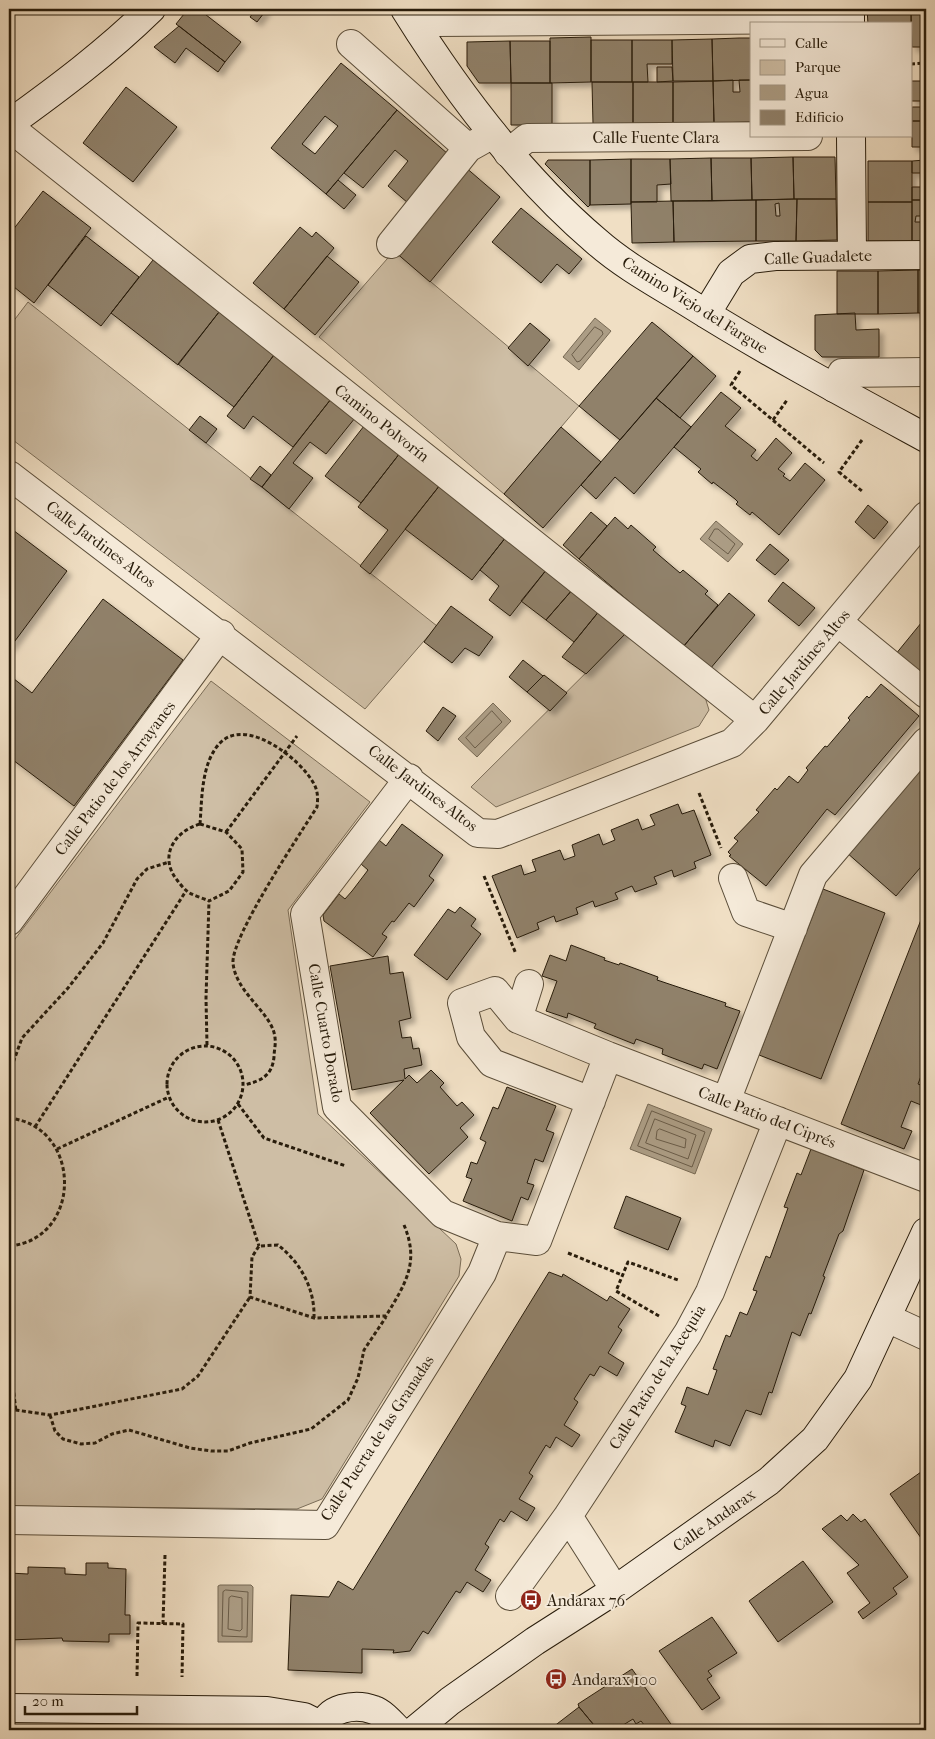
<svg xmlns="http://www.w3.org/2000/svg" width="935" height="1739" viewBox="0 0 935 1739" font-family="'IM FELL French Canon',serif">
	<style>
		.green { fill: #cebea5; stroke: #7b6d58 }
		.water { fill: #ac9d85; stroke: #776954 }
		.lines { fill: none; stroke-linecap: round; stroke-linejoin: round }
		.shore { stroke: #6a5c48; stroke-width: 1 }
		.building { fill: #90816b; stroke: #281c0b; fill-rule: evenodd; filter: url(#shadow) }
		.street-casing { stroke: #5a4d39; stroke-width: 30 }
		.secondary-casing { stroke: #281c0b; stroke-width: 30 }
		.path { stroke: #281c0b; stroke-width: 3; stroke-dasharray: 4 2.5; stroke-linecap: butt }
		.street { stroke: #f5ead9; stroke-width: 28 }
		.secondary { stroke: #f5ead9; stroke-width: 28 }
		.labels { text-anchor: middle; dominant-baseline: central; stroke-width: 4; stroke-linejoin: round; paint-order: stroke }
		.street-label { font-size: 16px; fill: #281c0b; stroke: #f5ead9 }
		.poi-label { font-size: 16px; fill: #281c0b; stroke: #f5ead9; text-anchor: start }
	</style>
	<defs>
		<filter id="shadow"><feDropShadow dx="4.5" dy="4.5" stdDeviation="2.5" flood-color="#0004"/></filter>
	</defs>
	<rect width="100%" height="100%" fill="#f0dfc4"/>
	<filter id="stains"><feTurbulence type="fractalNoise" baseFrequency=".004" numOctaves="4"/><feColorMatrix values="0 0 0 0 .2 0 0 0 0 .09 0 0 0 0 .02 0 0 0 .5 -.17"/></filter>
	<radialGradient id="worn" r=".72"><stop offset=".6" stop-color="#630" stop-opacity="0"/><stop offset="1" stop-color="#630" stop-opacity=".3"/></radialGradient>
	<path class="green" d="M394 251 579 406 504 494 319 337Z
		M28 302 437 626 365 709 9 437V327Z
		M628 631 705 697 709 710 699 726 496 807 471 787Z
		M211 681 370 802 288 910 318 1114 456 1244 461 1259 459 1276 322 1499 297 1509 9 1506V947Z"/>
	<path class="water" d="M595 318 611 331 579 370 563 357Z
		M716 521 743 544 728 562 700 539Z
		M493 703 511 721 477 757 458 739Z
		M648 1104 712 1129 695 1174 630 1149Z
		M220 1585H251L253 1587 252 1642H218V1586Z"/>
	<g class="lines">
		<path class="shore" d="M595 327 602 331 603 334 580 361 577 362 572 355Z
			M715 529H718L735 544 728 554 709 539Z
			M492 711 502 722 475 748 466 738Z
			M652 1111 705 1132 692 1167 638 1146Z
			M655 1119 696 1135 688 1159 646 1143Z
			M660 1129 686 1139 685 1148 656 1139 657 1131Z
			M226 1590 248 1592 247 1637 222 1636 223 1592Z
			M232 1596 242 1598V1629L240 1631 228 1629 229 1598Z"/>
	</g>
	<path class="building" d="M188 9H203L201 11 241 42 225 62 176 24Z
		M256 9H267L257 22 250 17Z
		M867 9H911V24H868Z
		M911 9H926V47H912Z
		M179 26 225 62 218 72 186 48 175 63 154 47Z
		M591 37V82L550 83V38Z
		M739 38H751V80L713 81 712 39Z
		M712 39 713 81H673L672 40Z
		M591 40H632V82H591Z
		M632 40H672V64H647L648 82H632Z
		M510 41 511 83H479L467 66V42Z
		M510 41H550V83H511Z
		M341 63 397 110 326 194 271 148ZM325 116 338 126 315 154 302 144Z
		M657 67H672L673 81 657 82Z
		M733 80V92H740L739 80H751V122L714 123 713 81Z
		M713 81 714 123H673V82Z
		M911 81H926V101H911Z
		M592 82H633V124H593Z
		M633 82H673V123L633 124Z
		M511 83H552V125H511Z
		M126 87 177 127 133 182 83 143Z
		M912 107H926V121H912Z
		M397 110 448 154 408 203 388 186 408 161 395 150 363 188 344 173Z
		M912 121H926V160L925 147H912Z
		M793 157 794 199 752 200 751 158Z
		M793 157H835L836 199H794Z
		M711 158H751L752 200 712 201Z
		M711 158 712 201H671L670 159Z
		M631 159V204L590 205V160Z
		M631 159H670L671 184 657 185V202H631Z
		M548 160H590V205L588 207 545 164Z
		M925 160 926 173H912V161Z
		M868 161H912V202H868Z
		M464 166 500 197 430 282 394 251Z
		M338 180 356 195 344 209 326 194Z
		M912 187H926V200H912Z
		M43 191 91 228 34 303 9 283V235Z
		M797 199 796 241H756V200ZM779 203 780 216H776L775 204Z
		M797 199H836L837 240 796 241Z
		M756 200V241L674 242 673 201Z
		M912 200H926V216H916L915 222H926V240L912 241Z
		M673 201 674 242 632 243 631 202Z
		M868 202H912V241H868Z
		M521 208 582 259 569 274 557 264 541 283 492 242Z
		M300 227 312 237 316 232 334 248 284 309 253 283Z
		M86 236 139 277 101 326 48 285Z
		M327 256 359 282 315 335 284 309Z
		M153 260 219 312 178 365 111 313Z
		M918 270H926V313H918Z
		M918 270V313L878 314V271Z
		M837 271H878V314H837Z
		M219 312 274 355 234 407 178 364Z
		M855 313 856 330 879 329V357H822L815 350V315Z
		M921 313H926V356H921Z
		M652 322 693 356 620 440 579 406Z
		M530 323 550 340 528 366 508 348Z
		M274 355 331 399 293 447 253 416 244 429 227 416Z
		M693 356 716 376 680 418 656 398Z
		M721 392 741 408 725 426 756 450 751 456 757 461 776 438 792 453 778 469 785 474 783 476 790 481 805 463 825 480 779 535 752 512 750 515 736 504 738 502 735 499 713 482 712 484 698 472 701 469 674 447Z
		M656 398 691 427 634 494 615 477 596 499 581 485Z
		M331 399 355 418 326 454 310 442 293 463 313 478 289 509 262 487Z
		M200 416 217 429 206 443 189 430Z
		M364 426 400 453 361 503 325 476Z
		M561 427 601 462 543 528 504 494Z
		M400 453 440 485 370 574 360 566 388 530 358 507Z
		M260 466 271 475 262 487 250 479Z
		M440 485 506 537 472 580 405 529Z
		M868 505 888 522 874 539 855 522Z
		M591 512 607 526 579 559 563 545Z
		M615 517 628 529 631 525 656 547 653 550 680 573 683 570 708 591 705 594 718 605 683 647 579 559Z
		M9 527 67 571 9 649Z
		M506 537 547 569 510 616 489 600 499 586 480 570Z
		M770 544 789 560 775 575 756 560Z
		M547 569 573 589 546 620 521 601Z
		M783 582 815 608 799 626 768 601Z
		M573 589 600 610 574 642 546 620Z
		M729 593 755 615 710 669 683 647Z
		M103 599 183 660 74 806 9 757V675L32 693Z
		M451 606 493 637 479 656 465 648 452 663 424 642Z
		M600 610 628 631 586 674 562 657Z
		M926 617V681L895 655Z
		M523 660 543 676 527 692 509 677Z
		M544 675 567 693 550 711 527 692Z
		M881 684 919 716 835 815 827 809 766 886 729 856 731 855 728 852 738 841 734 838 759 812 756 810 775 788 777 790 789 776 798 783 808 770 806 768 825 746 827 747 850 720 848 718 867 696 869 698Z
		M443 707 456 716 438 741 426 731Z
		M926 760V861L896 896 846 852Z
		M678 804 682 814 694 810 711 855 694 862 696 868 674 877 672 870 654 877 657 884 635 892 632 886 615 893 618 899 595 907 593 901 576 908 578 914 556 922 554 916 537 923 539 929 517 938 492 876 521 865 524 875 536 871 532 860 560 850 564 860 575 856 572 845 599 834 603 845 615 840 611 830 638 819 642 830 655 825 650 815Z
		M402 824 443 855 429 876 434 880 414 907 409 903 394 922 392 921 382 934 387 937 373 957 324 921 323 915 339 894 345 899 352 891 368 870 361 864 379 840 386 846Z
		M823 889 885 913 821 1079 759 1055Z
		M460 907 476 919 471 926 481 934 447 980 414 955 448 909 455 913Z
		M926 907V1063L918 1084 926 1087V1092L921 1105 911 1101 901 1127 912 1131 904 1149 841 1124Z
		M571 945 605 958 604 960 619 965 620 963 658 977 657 980 726 1003 725 1006 740 1011 717 1069 704 1064 702 1069 662 1054 663 1049 636 1039 634 1044 594 1028 596 1024 568 1013 567 1018 546 1011 557 981 542 976 550 955 566 961Z
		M388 956 390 974 403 972 411 1018 399 1021 402 1038 411 1037 413 1049 419 1048 422 1065 404 1069 405 1079 409 1075 417 1083 431 1070 444 1083 440 1087 457 1106 462 1102 474 1115 460 1128 468 1137 429 1174 370 1113 404 1080 352 1090 330 966Z
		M507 1087 556 1106 546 1130 554 1133 543 1162 535 1159 527 1183 534 1185 528 1200 521 1197 512 1221 463 1201 472 1179 466 1177 471 1162 477 1164 486 1142 480 1139 493 1107 498 1109Z
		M811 1149 864 1170 843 1231 839 1234 823 1276 825 1277 811 1314 809 1313 800 1336 792 1332 772 1393 769 1392 761 1415 746 1410 730 1446 715 1440 713 1447 675 1432 686 1406 681 1404 687 1387 708 1395 717 1370 713 1369 726 1335 730 1337 740 1312 747 1315 757 1291 753 1290 766 1256 770 1258 788 1208 784 1207 797 1173 801 1175Z
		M626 1196 681 1218 668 1250 614 1228Z
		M549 1272 562 1277 563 1274 607 1301 610 1296 630 1309 618 1327 622 1330 608 1353 624 1363 617 1376 600 1366 594 1376 590 1374 574 1399 578 1402 564 1425 580 1435 572 1447 556 1437 550 1448 546 1445 529 1473 533 1476 519 1499 535 1508 527 1521 511 1511 504 1522 500 1519 485 1544 489 1547 475 1570 491 1580 483 1592 467 1582 460 1593 456 1591 428 1634 423 1631 410 1651 393 1653 394 1650 362 1649V1673L288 1670 291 1595 329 1597 338 1581 353 1590Z
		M921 1472 926 1478V1545L890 1494Z
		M853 1514 861 1522 865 1519 908 1577 893 1588 897 1594 863 1619 858 1612 870 1603 847 1573 859 1565 822 1529 841 1515 847 1521Z
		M803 1561 833 1602 778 1642 749 1601Z
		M86 1563H108V1568L126 1569 125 1615H130V1634H109V1642L63 1641 62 1638 9 1640V1573L28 1574V1567L65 1568V1574L86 1575Z
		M712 1617 737 1653 708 1671 712 1676 707 1679 720 1698 702 1710 659 1651Z
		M632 1669 673 1727 667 1730H648L641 1721 636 1724 633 1719 615 1730H598L579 1707 578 1704Z
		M579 1707 598 1730H550L553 1727Z"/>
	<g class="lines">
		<g class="street-casing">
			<path id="street" d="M420 32 435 22 850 19
				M351 44 468 148 493 134
				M9 127 755 720
				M508 153 527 138 808 136
				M391 244 468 148
				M834 388 842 373 926 372
				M9 475 478 833 498 834 732 743 755 720 926 516
				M838 622 926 694
				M409 778 305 914 337 1107 443 1214 497 1236 537 1241 608 1056
				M733 878 746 912 793 928
				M9 921 221 634
				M529 984 518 1019 608 1056 926 1178
				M518 1019 495 991 462 1003 471 1037 492 1063 591 1101
				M726 1101 813 875 926 742
				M887 1318 926 1336
				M568 1516 615 1590
				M9 1520 325 1525 482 1273 497 1236
				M510 1596 568 1516 688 1333 710 1292 778 1121"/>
		</g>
		<g class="secondary-casing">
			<path id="secondary" d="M405 9C458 94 520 176 596 241 623 265 656 283 687 302 765 351 845 394 926 438
				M850 24V9
				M9 124C59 88 107 52 151 9
				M851 136 852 255
				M706 314 731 273 750 259 775 256 926 255
				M9 1708 267 1711 304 1717 322 1726
				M322 1730C325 1707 356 1703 374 1710 383 1713 392 1724 398 1730
				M415 1730 450 1701 535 1641 615 1590 769 1481 815 1439 858 1379 926 1232"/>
		</g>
		<path class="path" d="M911 64 926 63
			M740 371 731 385 824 463
			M773 420 787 400
			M862 440 839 472 862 491
			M699 793 721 848
			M200 824C202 799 201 763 220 743 246 716 301 759 314 784 318 791 318 799 317 807 300 834 231 937 233 963 236 994 273 1013 275 1038 276 1044 274 1051 274 1057 272 1076 261 1081 244 1085
			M200 824 226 832 242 849 243 872 229 891 209 901C203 898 194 896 188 892 184 889 180 884 177 880 158 856 175 831 200 824Z
			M226 832 297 736
			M484 876 516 954
			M207 1045 206 998 209 901
			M167 1084a38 38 0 1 1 76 0a38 38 0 1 1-76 0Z
			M9 1074 22 1038 68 988 103 943 137 879 147 869 169 862
			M238 1104 264 1138 346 1166
			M9 1118C83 1126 83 1240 9 1246
			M218 1120 259 1246
			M35 1127 186 891
			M57 1149 169 1097
			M568 1253 622 1275
			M659 1316 616 1291 628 1262 678 1280
			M314 1318C315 1289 301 1263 278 1245L259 1246 252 1257 250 1297 314 1318 386 1316C405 1284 420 1263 404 1225
			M9 1354 16 1411
			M9 1409 50 1415 182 1389 198 1376 250 1297
			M50 1415 55 1431 63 1439 81 1444 95 1443 112 1434 129 1430 190 1448 211 1451H228L250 1443 311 1429 348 1400 358 1378 364 1350 386 1317
			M163 1624 165 1555
			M137 1676 138 1623 183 1624 182 1677"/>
		<use href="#street" class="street"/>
		<use href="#secondary" class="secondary"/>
	</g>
	<defs>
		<g id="bus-disc" transform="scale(1.125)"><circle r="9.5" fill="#8f2418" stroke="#f5ead9"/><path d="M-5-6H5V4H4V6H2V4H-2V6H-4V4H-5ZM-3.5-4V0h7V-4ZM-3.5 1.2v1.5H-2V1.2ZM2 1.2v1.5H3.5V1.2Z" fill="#fff"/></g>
	</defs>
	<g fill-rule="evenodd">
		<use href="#bus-disc" x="531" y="1600"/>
		<use href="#bus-disc" x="556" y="1679"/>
	</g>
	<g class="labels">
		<g class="street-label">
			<text x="656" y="137">Calle Fuente Clara</text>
			<text transform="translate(818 257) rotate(-2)">Calle Guadalete</text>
			<text transform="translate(695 305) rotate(32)">Camino Viejo del Fargue</text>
			<text transform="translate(382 423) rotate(38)">Camino Polvorín</text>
			<text transform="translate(101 544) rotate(37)">Calle Jardines Altos</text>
			<text transform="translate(804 662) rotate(-50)">Calle Jardines Altos</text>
			<text transform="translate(115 778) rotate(-53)">Calle Patio de los Arrayanes</text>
			<text transform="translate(423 788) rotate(37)">Calle Jardines Altos</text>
			<text transform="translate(326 1033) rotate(80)">Calle Cuarto Dorado</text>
			<text transform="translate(767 1117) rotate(21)">Calle Patio del Ciprés</text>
			<text transform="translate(657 1377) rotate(-58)">Calle Patio de la Acequia</text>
			<text transform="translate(377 1438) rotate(-57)">Calle Puerta de las Granadas</text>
			<text transform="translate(714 1520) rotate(-35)">Calle Andarax</text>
		</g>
		<g class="poi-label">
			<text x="547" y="1600">Andarax 76</text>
			<text x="572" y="1679">Andarax 100</text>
		</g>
	</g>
	<rect width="935" height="1739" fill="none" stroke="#f0dfc4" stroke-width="30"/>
	<rect x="10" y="10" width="915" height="1719" fill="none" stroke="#281c0b" stroke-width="2.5"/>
	<rect x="15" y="15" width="905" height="1709" fill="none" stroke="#281c0b"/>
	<rect x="750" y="22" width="162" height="115" fill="#f5ead9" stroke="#a39887"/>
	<rect x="760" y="39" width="25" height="8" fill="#f5ead9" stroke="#a39887"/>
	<text x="795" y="48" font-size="15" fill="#281c0b">Calle</text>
	<rect x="760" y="60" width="25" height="15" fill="#cebea5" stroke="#a39887"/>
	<text x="795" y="72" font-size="15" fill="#281c0b">Parque</text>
	<rect x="760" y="85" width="25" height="15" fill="#ac9d85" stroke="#a39887"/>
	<text x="795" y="98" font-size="15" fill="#281c0b">Agua</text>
	<rect x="760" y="110" width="25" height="15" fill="#90816b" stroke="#a39887"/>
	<text x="795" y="122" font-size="15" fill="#281c0b">Edificio</text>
	<path d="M25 1706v8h112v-8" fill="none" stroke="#281c0b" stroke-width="2.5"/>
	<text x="32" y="1706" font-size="15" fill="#281c0b" stroke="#f5ead9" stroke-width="4" paint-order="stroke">20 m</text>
	<rect width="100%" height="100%" filter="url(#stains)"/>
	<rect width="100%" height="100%" fill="url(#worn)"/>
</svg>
